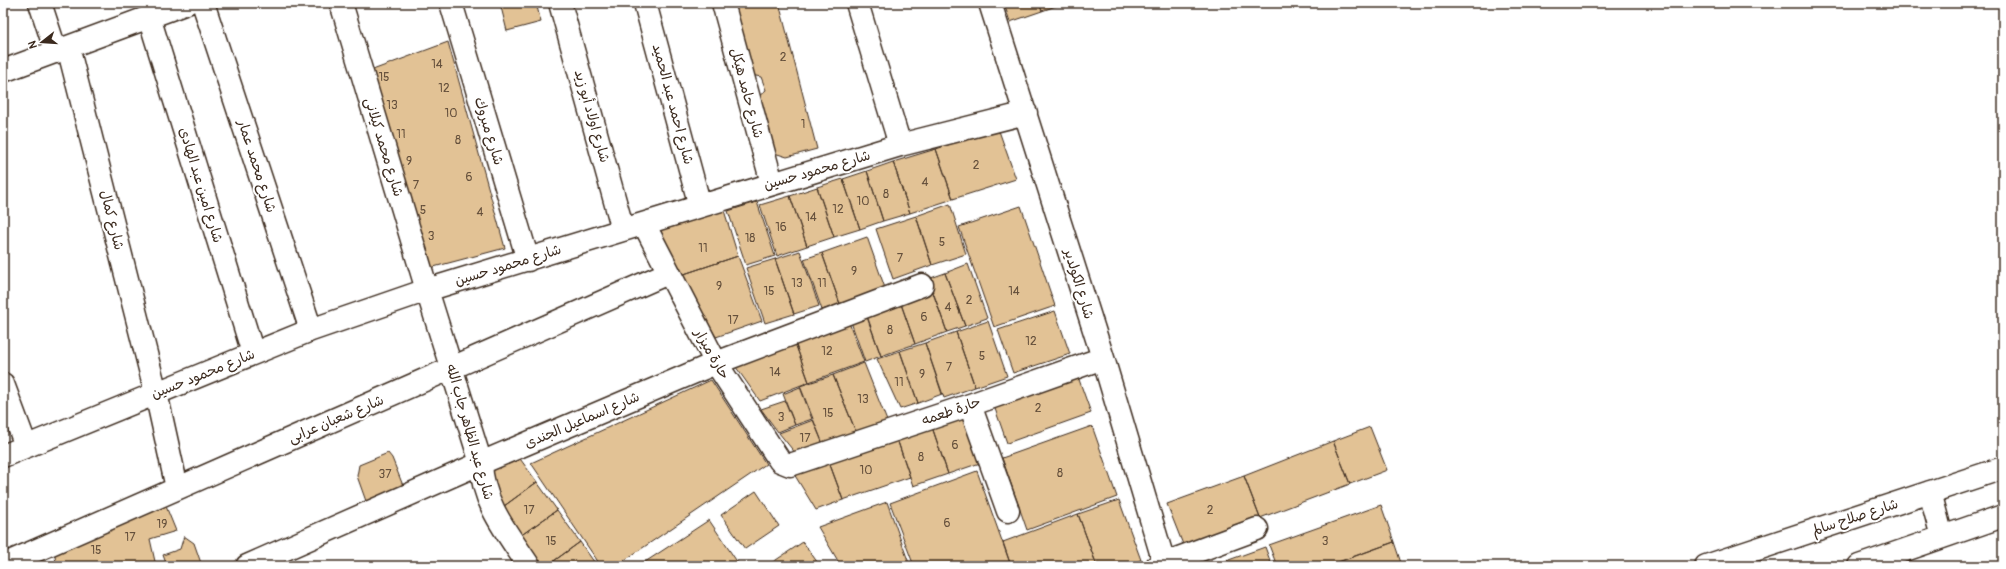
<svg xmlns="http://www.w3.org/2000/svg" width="2006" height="569" viewBox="0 0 2006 569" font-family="Pangolin,'Playpen Sans Arabic',sans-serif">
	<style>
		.building { fill: #e2c295; stroke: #3b2a1e }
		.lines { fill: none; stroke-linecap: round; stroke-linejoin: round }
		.street-casing { stroke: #3b2a1e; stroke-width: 25 }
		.highway-casing { stroke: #3b2a1e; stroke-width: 25 }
		.street { stroke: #fff; stroke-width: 22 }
		.highway { stroke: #fff; stroke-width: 22 }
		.labels { text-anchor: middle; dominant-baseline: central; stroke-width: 4; stroke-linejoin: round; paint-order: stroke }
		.number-label { font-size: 12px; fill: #65503c }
		.street-label { font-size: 14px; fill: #3b2a1e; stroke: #fff }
	</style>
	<rect width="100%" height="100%" fill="#fff"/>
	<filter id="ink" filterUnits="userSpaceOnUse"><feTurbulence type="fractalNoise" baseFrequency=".025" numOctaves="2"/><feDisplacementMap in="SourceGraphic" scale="8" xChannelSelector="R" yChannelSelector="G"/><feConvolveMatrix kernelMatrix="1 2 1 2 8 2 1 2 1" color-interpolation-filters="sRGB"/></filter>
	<g filter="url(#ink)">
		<path class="building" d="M500 3H536L541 22 507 31Z
			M732 3H779L817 149 787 157 771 152 758 97 766 90 761 77 751 75Z
			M1004 3H1039L1042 11 1010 22Z
			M1039 3H1064L1042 11Z
			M448 42 505 248 426 269 370 71Z
			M998 128 1016 179 953 199 936 149Z
			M936 149 953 199 910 213 893 162Z
			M893 162 910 213 883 221 867 171Z
			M867 171 883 221 860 229 843 179Z
			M843 179 860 229 834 237 817 187Z
			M817 187 834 237 807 246 790 196Z
			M790 196 807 246 777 256 760 205Z
			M757 202 775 256 746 265 728 211Z
			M950 204 966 254 932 265 916 216Z
			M1021 206 1055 306 994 327 959 227Z
			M723 207 738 256 681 275 657 229Z
			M916 216 932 265 893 279 876 229Z
			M867 237 885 288 840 304 822 253Z
			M800 251 819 306 794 314 775 259Z
			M822 253 840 304 822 310 804 259Z
			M738 256 762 321 716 337 681 275Z
			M775 259 794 314 765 323 746 268Z
			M968 264 987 318 965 326 945 273Z
			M945 273 965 326 947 332 928 279Z
			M932 289 947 332 915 344 900 301Z
			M900 301 915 344 881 356 866 313Z
			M1055 311 1070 354 1013 373 998 330Z
			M867 317 881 356 865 362 851 322Z
			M848 320 864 362 809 382 794 340Z
			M988 321 1007 376 975 387 956 332Z
			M956 332 975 387 944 398 925 343Z
			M794 340 809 382 760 401 733 363Z
			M925 343 942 394 918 403 900 351Z
			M900 351 918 403 900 409 877 359Z
			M864 363 887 421 856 432 833 375Z
			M1077 374 1091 413 1007 443 993 403Z
			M833 375 856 432 823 444 800 386Z
			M711 380 766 464 616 566H601L531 463Z
			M800 387 812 419 795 425 783 394Z
			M785 401 795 425 778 432 761 409Z
			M963 416 980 463 948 474 932 427Z
			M813 420 823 444 796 454 779 433Z
			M1092 426 1117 497 1027 530 1002 458Z
			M932 427 948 474 913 486 897 439Z
			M1370 427 1387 470 1350 484 1333 441Z
			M897 439 910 477 843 500 829 462Z
			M1333 441 1350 484 1260 518 1244 476Z
			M388 453 392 458 404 488 367 504 357 476 359 465Z
			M518 456 537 482 500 509 487 468Z
			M829 462 843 500 816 510 794 474Z
			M977 471 1011 566H914L890 503Z
			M1244 476 1260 518 1184 547 1167 504Z
			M537 482 557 510 520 536 500 509Z
			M756 491 779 526 745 549 721 515Z
			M1119 500 1141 560 1126 566H1097L1078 514Z
			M887 502 910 566H841L818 527Z
			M165 504 176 531 150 539 156 566H82L56 563 53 543Z
			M1381 505 1394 542 1328 566H1277L1269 545Z
			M557 510 580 542 547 566H541L520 536Z
			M1078 514 1097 566H1011L1003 542Z
			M709 520 740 566H639Z
			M184 536 194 543 202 566H167L163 555 180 549Z
			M580 542 597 566H547Z
			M803 542 820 566H767Z
			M1394 542 1402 566H1339L1338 562Z
			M1265 547 1272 566H1212Z"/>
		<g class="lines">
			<g class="street-casing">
				<path id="street" d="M40 3 56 52
					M203 3 311 330
					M341 3 427 290 481 463C482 503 508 534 529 566
					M451 3 528 260
					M560 3 623 230
					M645 3 700 206
					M723 3 772 183
					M857 3 900 145
					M990 3 1103 358 1165 566
					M149 17 253 353
					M68 47 156 393 177 488
					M3 71 187 3
					M644 224 716 363 780 461 790 465 970 405 1103 358
					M3 384 26 446
					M970 405 1008 511
					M3 456 311 330 427 290 900 145 1026 113
					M3 565 668 273
					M247 566 481 463 716 363 922 285
					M1157 566 1257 529"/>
			</g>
			<g class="highway-casing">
				<path id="highway" d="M1930 492 1942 537
					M1706 566 2003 468
					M1859 566 2003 516"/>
			</g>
			<use href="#street" class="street"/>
			<use href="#highway" class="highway"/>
		</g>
	</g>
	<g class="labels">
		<g class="number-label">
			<text x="783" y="57">2</text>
			<text x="437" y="64">14</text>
			<text x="384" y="77">15</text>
			<text x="444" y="88">12</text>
			<text x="392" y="105">13</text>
			<text x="451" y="113">10</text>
			<text x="803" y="124">1</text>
			<text x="401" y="134">11</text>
			<text x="458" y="140">8</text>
			<text x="409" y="161">9</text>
			<text x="976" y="165">2</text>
			<text x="469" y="177">6</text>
			<text x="925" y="182">4</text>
			<text x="416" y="185">7</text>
			<text x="886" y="194">8</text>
			<text x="863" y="201">10</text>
			<text x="838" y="209">12</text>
			<text x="423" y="210">5</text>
			<text x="480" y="212">4</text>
			<text x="811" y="217">14</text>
			<text x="781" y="227">16</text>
			<text x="431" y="236">3</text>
			<text x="750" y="238">18</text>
			<text x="942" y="242">5</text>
			<text x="703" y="248">11</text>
			<text x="900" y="258">7</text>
			<text x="854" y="271">9</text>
			<text x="797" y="283">13</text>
			<text x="822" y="283">11</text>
			<text x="719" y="286">9</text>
			<text x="769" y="291">15</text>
			<text x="1014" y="291">14</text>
			<text x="969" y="300">2</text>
			<text x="948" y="307">4</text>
			<text x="924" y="317">6</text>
			<text x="733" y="320">17</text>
			<text x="890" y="330">8</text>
			<text x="1031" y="341">12</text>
			<text x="827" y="351">12</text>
			<text x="982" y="356">5</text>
			<text x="949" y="367">7</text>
			<text x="775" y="372">14</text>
			<text x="922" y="374">9</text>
			<text x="899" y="382">11</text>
			<text x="863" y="399">13</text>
			<text x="1038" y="408">2</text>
			<text x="828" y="413">15</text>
			<text x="781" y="417">3</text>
			<text x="805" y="438">17</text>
			<text x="955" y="445">6</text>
			<text x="921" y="457">8</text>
			<text x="866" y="470">10</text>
			<text x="1060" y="473">8</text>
			<text x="385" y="474">37</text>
			<text x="529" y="510">17</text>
			<text x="1210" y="510">2</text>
			<text x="947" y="523">6</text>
			<text x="162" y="524">19</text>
			<text x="130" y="537">17</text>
			<text x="551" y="541">15</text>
			<text x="1325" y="541">3</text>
			<text x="96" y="550">15</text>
		</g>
		<g class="street-label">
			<text transform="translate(747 93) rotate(75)">شارع حامد هيكل</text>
			<text transform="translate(673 104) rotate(75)">شارع احمد عبد الحميد</text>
			<text transform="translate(592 116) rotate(74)">شارع اولاد أبو زيد</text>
			<text transform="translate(489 131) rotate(73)">شارع مبروك</text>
			<text transform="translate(384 147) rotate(73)">شارع محمد كيلانى</text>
			<text transform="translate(257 166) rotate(72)">شارع محمد عمار</text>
			<text transform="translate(817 170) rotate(-16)">شارع محمود حسين</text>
			<text transform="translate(201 185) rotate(73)">شارع امين عبد الهادى</text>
			<text transform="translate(112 220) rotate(76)">شارع كمال</text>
			<text transform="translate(508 265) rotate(-17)">شارع محمود حسين</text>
			<text transform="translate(1079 284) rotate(73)">شارع الكولدير</text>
			<text transform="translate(712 354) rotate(60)">حارة ميزار</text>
			<text transform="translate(203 374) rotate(-22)">شارع محمود حسين</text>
			<text transform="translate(951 411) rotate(-19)">حارة طعمه</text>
			<text transform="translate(336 419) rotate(-23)">شارع شعبان عرابى</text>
			<text transform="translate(582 420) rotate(-23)">شارع اسماعيل الجندى</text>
			<text transform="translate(470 432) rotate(74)">شارع عبد الظاهر جاب الله</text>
			<text transform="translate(1855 517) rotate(-18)">شارع صلاح سالم</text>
		</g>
	</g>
	<rect width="2006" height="569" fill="none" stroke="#fff" stroke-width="16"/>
	<rect x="8" y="8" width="1990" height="553" fill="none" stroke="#3b2a1e" stroke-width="1.5" filter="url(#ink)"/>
	<g transform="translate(42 42) rotate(253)" stroke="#ffffff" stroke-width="3" paint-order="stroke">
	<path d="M0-3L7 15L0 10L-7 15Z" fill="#3b2a1e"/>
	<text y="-6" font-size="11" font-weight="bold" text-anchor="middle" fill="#3b2a1e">N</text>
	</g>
</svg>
